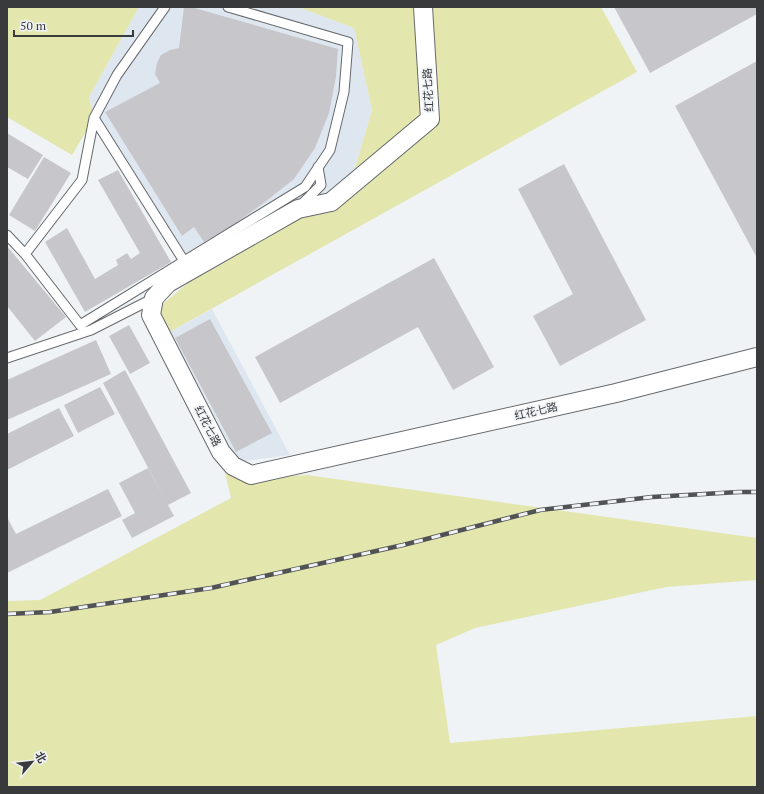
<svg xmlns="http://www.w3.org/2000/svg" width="764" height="794" viewBox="0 0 764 794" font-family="'PT Serif','Noto Sans SC',serif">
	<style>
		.built { fill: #dee7f0 }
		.green { fill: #e3e6ad }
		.building { fill: #c7c7cb }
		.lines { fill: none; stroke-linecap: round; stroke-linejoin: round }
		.lane-casing { stroke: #676a6d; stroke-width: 11 }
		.street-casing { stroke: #676a6d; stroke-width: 20 }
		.lane { stroke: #fff; stroke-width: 9 }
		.street { stroke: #fff; stroke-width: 18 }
		.rail-casing { stroke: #505254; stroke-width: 4.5 }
		.rail { stroke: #eff3f6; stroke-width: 3; stroke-dasharray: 9; stroke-linecap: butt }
		.labels { text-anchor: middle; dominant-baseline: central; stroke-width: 3.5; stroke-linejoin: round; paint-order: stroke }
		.street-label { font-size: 11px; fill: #393a3c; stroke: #eff3f6 }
	</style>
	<rect width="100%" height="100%" fill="#eff3f6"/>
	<path class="built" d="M139 7H298L354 28 372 110 351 182 195 277 94 118 89 97Z
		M212 309 290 455 236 462 166 334Z"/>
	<path class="green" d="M7 7H139L89 97 94 118 72 155 7 117Z
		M298 7H601L637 72 166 334 246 479 307 475 757 538V580L666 587 475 628 436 645 450 743 757 716V787H7V601L40 600 231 498 223 464 145 319 195 277 351 182 372 110 354 28Z"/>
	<path class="building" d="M184 7H191L338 49 336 77 329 113 315 148 294 179 265 202 232 226 204 242 194 227 182 236 105 112 160 83 155 74 157 63 161 55 170 50 179 48Z
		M614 7H757V14L650 73Z
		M757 61V258L675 106Z
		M7 133 43 155 28 179 7 167Z
		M44 157 71 173 35 231 9 215Z
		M564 164 646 320 560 366 533 316 573 294 518 189Z
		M118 170 171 262 85 312 45 242 67 228 95 279 118 265 116 260 127 253 131 259 140 253 98 180Z
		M7 246 66 317 35 341 7 306Z
		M434 258 494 367 453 390 418 327 280 403 255 357Z
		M210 319 272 433 236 452 175 338Z
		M129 325 150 363 130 374 109 336Z
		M96 340 111 374 7 420V380Z
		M125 370 191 493 168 505 103 383Z
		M100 387 115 414 78 433 64 405Z
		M59 408 74 436 7 470V434Z
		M148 468 174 516 132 538 122 520 135 513 119 483Z
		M108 489 122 516 7 573V517L16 534Z"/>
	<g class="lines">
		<g class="lane-casing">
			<path id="lane" d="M94 118 184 261
				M300 206 321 185 318 167
				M7 235 25 254 80 325 305 187 330 150 344 92 348 42 228 7
				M25 254 82 180 94 118 117 75 165 7
				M7 358 91 330 154 298"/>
		</g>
		<g class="street-casing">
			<path id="street" d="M423 7 430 119 331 202 298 209 168 283 154 298 151 315 221 452 233 466 251 475 616 393 757 357"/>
		</g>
		<use href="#lane" class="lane"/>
		<use href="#street" class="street"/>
		<g class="rail-casing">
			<path id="rail" d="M7 614 50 612 211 588 403 545 540 510 652 497 739 492H757"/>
		</g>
		<use href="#rail" class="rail"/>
	</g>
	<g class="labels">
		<g class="street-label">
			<text transform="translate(428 90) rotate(-93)">红花七路</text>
			<text transform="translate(536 411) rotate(-13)">红花七路</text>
			<text transform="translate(208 426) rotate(63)">红花七路</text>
		</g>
	</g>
	<rect width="764" height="794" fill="none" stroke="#393a3c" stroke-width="16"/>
	<g transform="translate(32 762) rotate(62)" stroke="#eff3f6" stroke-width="3" paint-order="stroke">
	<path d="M0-3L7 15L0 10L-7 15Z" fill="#393a3c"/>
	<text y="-6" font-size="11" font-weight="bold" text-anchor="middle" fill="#393a3c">北</text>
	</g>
	<path d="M14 30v6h119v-6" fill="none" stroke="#393a3c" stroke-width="2"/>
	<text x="20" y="30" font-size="12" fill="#393a3c" stroke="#eff3f6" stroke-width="3" paint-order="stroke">50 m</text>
</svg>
